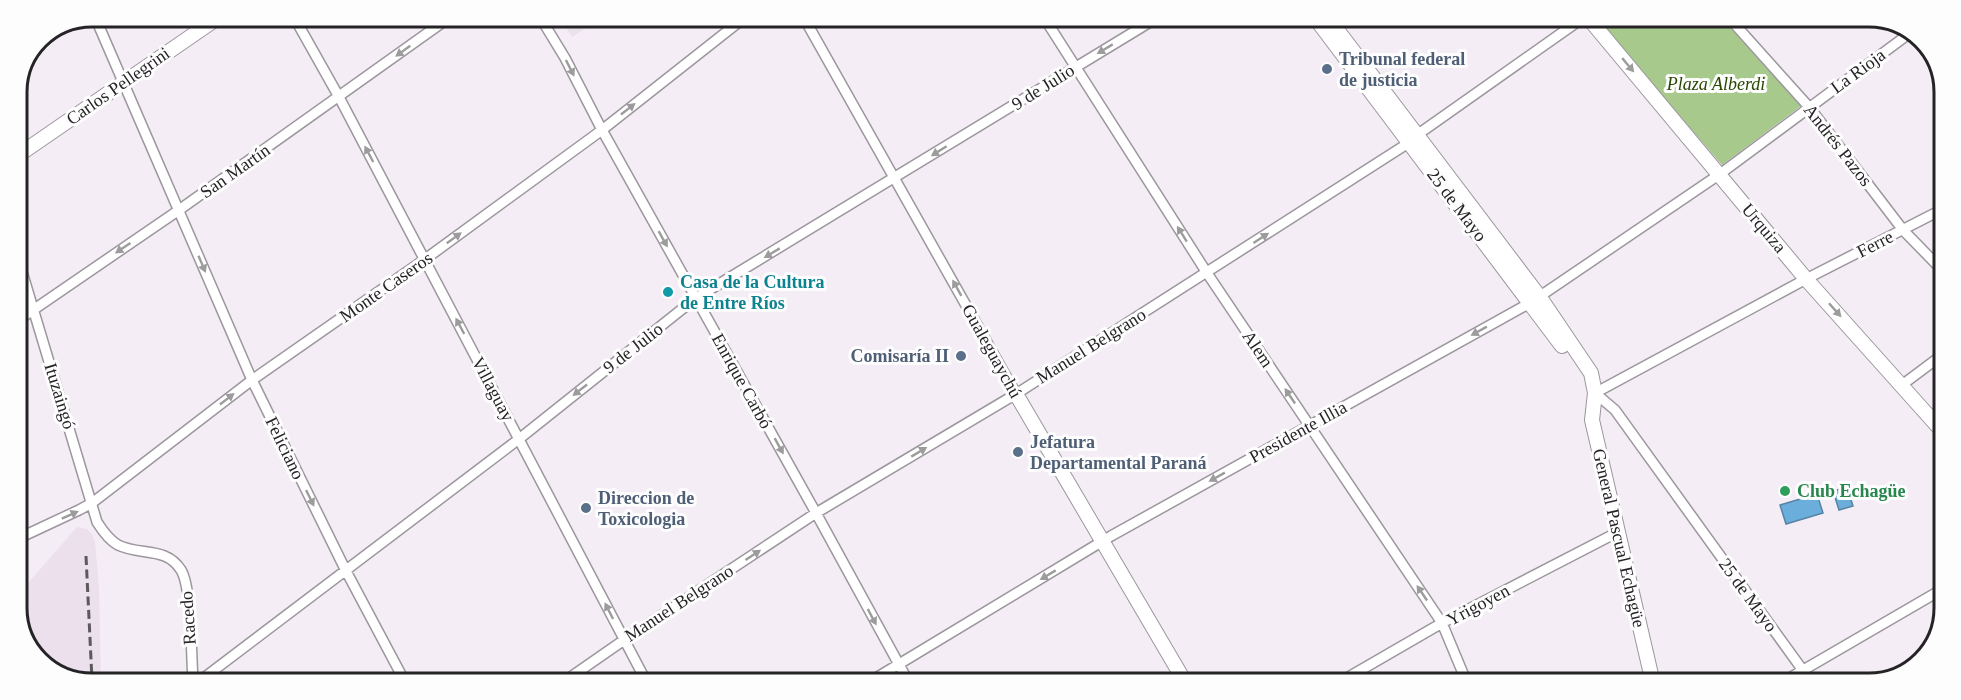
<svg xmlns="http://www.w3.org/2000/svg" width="1961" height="700" viewBox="0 0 1961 700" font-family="Georgia,serif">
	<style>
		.built { fill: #ece0ed }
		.green { fill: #a7c98c }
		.water { fill: #6baddb; stroke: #5684a4; stroke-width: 1.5 }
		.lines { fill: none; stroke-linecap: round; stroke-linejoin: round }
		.street-casing { stroke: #9c969d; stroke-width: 12 }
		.secondary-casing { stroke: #9c969d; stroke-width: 16 }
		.street { stroke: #fff; stroke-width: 9 }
		.secondary { stroke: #fff; stroke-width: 14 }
		.rail { stroke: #5c585c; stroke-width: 3; stroke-dasharray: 9 4.5; stroke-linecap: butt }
		.oneway { fill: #9d9c9d }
		.service-dot { fill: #5c6f8a; stroke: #fefdfe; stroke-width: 2 }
		.culture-dot { fill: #0f9aa8; stroke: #fefdfe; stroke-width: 2 }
		.leisure-dot { fill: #2e9e5b; stroke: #fefdfe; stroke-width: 2 }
		.labels { text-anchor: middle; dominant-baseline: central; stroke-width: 6; stroke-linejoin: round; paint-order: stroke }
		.service-label { font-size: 18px; font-weight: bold; fill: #4e5e75; stroke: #fefdfe; text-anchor: start }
		.street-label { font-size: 18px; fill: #252325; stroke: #fefdfe }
		.park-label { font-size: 18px; font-style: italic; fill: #284700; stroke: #fefdfe }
		.culture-label { font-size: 18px; font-weight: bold; fill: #0d838f; stroke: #fefdfe; text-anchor: start }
		.leisure-label { font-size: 18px; font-weight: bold; fill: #27864d; stroke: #fefdfe; text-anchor: start }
		.rim { fill: none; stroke: #252325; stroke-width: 3 }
	</style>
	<rect width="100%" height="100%" fill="#f4edf5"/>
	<path class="built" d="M560 18H601L572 37Z
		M77 527 87 529 92 534 95 542 99 587 101 680H68L32 654 17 614V584L28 583Z"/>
	<path class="green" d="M1597 20H1723L1801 106 1722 165Z"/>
	<path class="water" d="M1847 487 1853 506 1839 510 1833 491Z
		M1817 494 1823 513 1786 524 1780 505Z"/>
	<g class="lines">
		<g class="street-casing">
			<path id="street" d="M95 17 252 380 345 569 404 680
				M294 17 339 97 646 681
				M540 17 565 58 602 130 816 513 908 681
				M804 18 1016 394
				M1045 19 1207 273 1442 623 1467 683
				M1731 20 1809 107 1903 230 1943 271
				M17 255 97 522C102 530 109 540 118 545 140 556 166 546 181 570 192 588 191 656 193 680
				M17 321 179 210 450 17
				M1902 385 1942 355
				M17 539 79 510 92 503 252 380 424 260 602 130 744 18
				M201 680 519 439 696 298 1155 19
				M565 681 624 640 816 513 1016 394 1410 142 1417 135 1580 20
				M871 681 1111 536 1530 303 1720 174 1910 33
				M1340 682 1442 623 1618 532
				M1781 683 1941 590
				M1812 683 1615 410 1595 393 1806 279 1943 209"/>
		</g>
		<g class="secondary-casing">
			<path id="secondary" d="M1316 19 1562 346
				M1329 19 1539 296 1591 373 1595 393 1592 420 1653 683
				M1590 20 1806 279 1942 431
				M17 156 219 17
				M1016 394 1185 682"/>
		</g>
		<use href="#street" class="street"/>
		<use href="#secondary" class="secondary"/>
		<path class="rail" d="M86 556 92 680"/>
	</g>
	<defs><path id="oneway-solid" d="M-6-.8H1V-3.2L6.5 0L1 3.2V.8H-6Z" transform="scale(1.5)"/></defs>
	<g class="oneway">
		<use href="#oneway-solid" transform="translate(1105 49) rotate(149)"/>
		<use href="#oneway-solid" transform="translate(403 51) rotate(144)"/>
		<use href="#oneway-solid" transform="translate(1628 65) rotate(50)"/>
		<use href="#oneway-solid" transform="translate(570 68) rotate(63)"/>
		<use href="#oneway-solid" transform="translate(628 109) rotate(-38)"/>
		<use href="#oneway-solid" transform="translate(939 151) rotate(148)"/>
		<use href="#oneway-solid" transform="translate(369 154) rotate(-118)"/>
		<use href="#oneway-solid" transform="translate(1182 234) rotate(-122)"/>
		<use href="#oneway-solid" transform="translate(454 238) rotate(-36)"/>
		<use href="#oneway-solid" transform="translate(1261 238) rotate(-33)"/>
		<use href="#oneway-solid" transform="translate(663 239) rotate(61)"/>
		<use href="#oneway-solid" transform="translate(123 248) rotate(146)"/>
		<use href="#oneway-solid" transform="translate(772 253) rotate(149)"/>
		<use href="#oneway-solid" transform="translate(202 264) rotate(67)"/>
		<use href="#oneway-solid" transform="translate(957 288) rotate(-119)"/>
		<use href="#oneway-solid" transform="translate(1835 310) rotate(48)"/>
		<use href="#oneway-solid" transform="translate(460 326) rotate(-118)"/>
		<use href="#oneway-solid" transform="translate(1479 331) rotate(151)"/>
		<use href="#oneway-solid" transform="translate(580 390) rotate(142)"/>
		<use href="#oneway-solid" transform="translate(1290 396) rotate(-124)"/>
		<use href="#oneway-solid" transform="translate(227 399) rotate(-38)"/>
		<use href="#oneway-solid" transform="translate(779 446) rotate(61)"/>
		<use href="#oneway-solid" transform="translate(919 452) rotate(-31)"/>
		<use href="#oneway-solid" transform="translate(1217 477) rotate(151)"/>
		<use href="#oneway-solid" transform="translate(310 498) rotate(64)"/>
		<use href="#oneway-solid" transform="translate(70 515) rotate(-24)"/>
		<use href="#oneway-solid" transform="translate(753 555) rotate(-33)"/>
		<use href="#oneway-solid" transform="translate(1048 575) rotate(149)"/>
		<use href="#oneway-solid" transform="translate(1422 593) rotate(-124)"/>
		<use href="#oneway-solid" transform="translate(609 611) rotate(-117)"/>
		<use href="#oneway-solid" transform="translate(872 617) rotate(62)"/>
	</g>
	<g class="service-dot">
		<circle cx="1327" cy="69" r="6"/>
		<circle cx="961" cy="356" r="6"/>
		<circle cx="1018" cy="452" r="6"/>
		<circle cx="586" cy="508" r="6"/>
	</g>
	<circle class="culture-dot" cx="668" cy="292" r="6"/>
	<circle class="leisure-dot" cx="1785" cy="491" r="6"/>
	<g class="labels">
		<g class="service-label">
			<text x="1339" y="59">Tribunal federal<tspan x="1339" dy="21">de justicia</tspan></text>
			<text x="949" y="356" text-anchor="end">Comisaría II</text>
			<text x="1030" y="442">Jefatura<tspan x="1030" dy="21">Departamental Paraná</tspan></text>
			<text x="598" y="498">Direccion de<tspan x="598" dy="21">Toxicologia</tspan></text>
		</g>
		<g class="street-label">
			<text transform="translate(1858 71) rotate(-36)">La Rioja</text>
			<text transform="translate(118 86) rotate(-35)">Carlos Pellegrini</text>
			<text transform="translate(1043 87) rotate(-32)">9 de Julio</text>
			<text transform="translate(1838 145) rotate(52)">Andrés Pazos</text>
			<text transform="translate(235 171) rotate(-35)">San Martín</text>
			<text transform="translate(1457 205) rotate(53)">25 de Mayo</text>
			<text transform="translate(1764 228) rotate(50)">Urquiza</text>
			<text transform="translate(1875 244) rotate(-27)">Ferre</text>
			<text transform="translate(386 287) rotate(-35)">Monte Caseros</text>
			<text transform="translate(1091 346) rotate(-32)">Manuel Belgrano</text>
			<text transform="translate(633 348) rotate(-38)">9 de Julio</text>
			<text transform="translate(1258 349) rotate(56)">Alem</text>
			<text transform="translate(992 351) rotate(61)">Gualeguaychú</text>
			<text transform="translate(742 381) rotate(61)">Enrique Carbó</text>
			<text transform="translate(493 389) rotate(62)">Villaguay</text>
			<text transform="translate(60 396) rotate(73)">Ituzaingó</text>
			<text transform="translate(1298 432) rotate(-29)">Presidente Illia</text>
			<text transform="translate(285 448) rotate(64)">Feliciano</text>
			<text transform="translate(1619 538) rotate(77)">General Pascual Echagüe</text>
			<text transform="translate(1748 595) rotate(54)">25 de Mayo</text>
			<text transform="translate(679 603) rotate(-33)">Manuel Belgrano</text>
			<text transform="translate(1478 605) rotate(-28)">Yrigoyen</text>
			<text transform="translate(188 618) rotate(-94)">Racedo</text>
		</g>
		<g class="park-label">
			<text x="1716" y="84">Plaza Alberdi</text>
		</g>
		<g class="culture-label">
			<text x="680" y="282">Casa de la Cultura<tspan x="680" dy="21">de Entre Ríos</tspan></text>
		</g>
		<g class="leisure-label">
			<text x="1797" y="491">Club Echagüe</text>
		</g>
	</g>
	<path d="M0 0H1961V700H0ZM92 27H1869A65 65 0 0 1 1934 92V608A65 65 0 0 1 1869 673H92A65 65 0 0 1 27 608V92A65 65 0 0 1 92 27Z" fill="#fefdfe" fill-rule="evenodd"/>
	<path class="rim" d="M92 27H1869A65 65 0 0 1 1934 92V608A65 65 0 0 1 1869 673H92A65 65 0 0 1 27 608V92A65 65 0 0 1 92 27Z"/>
</svg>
